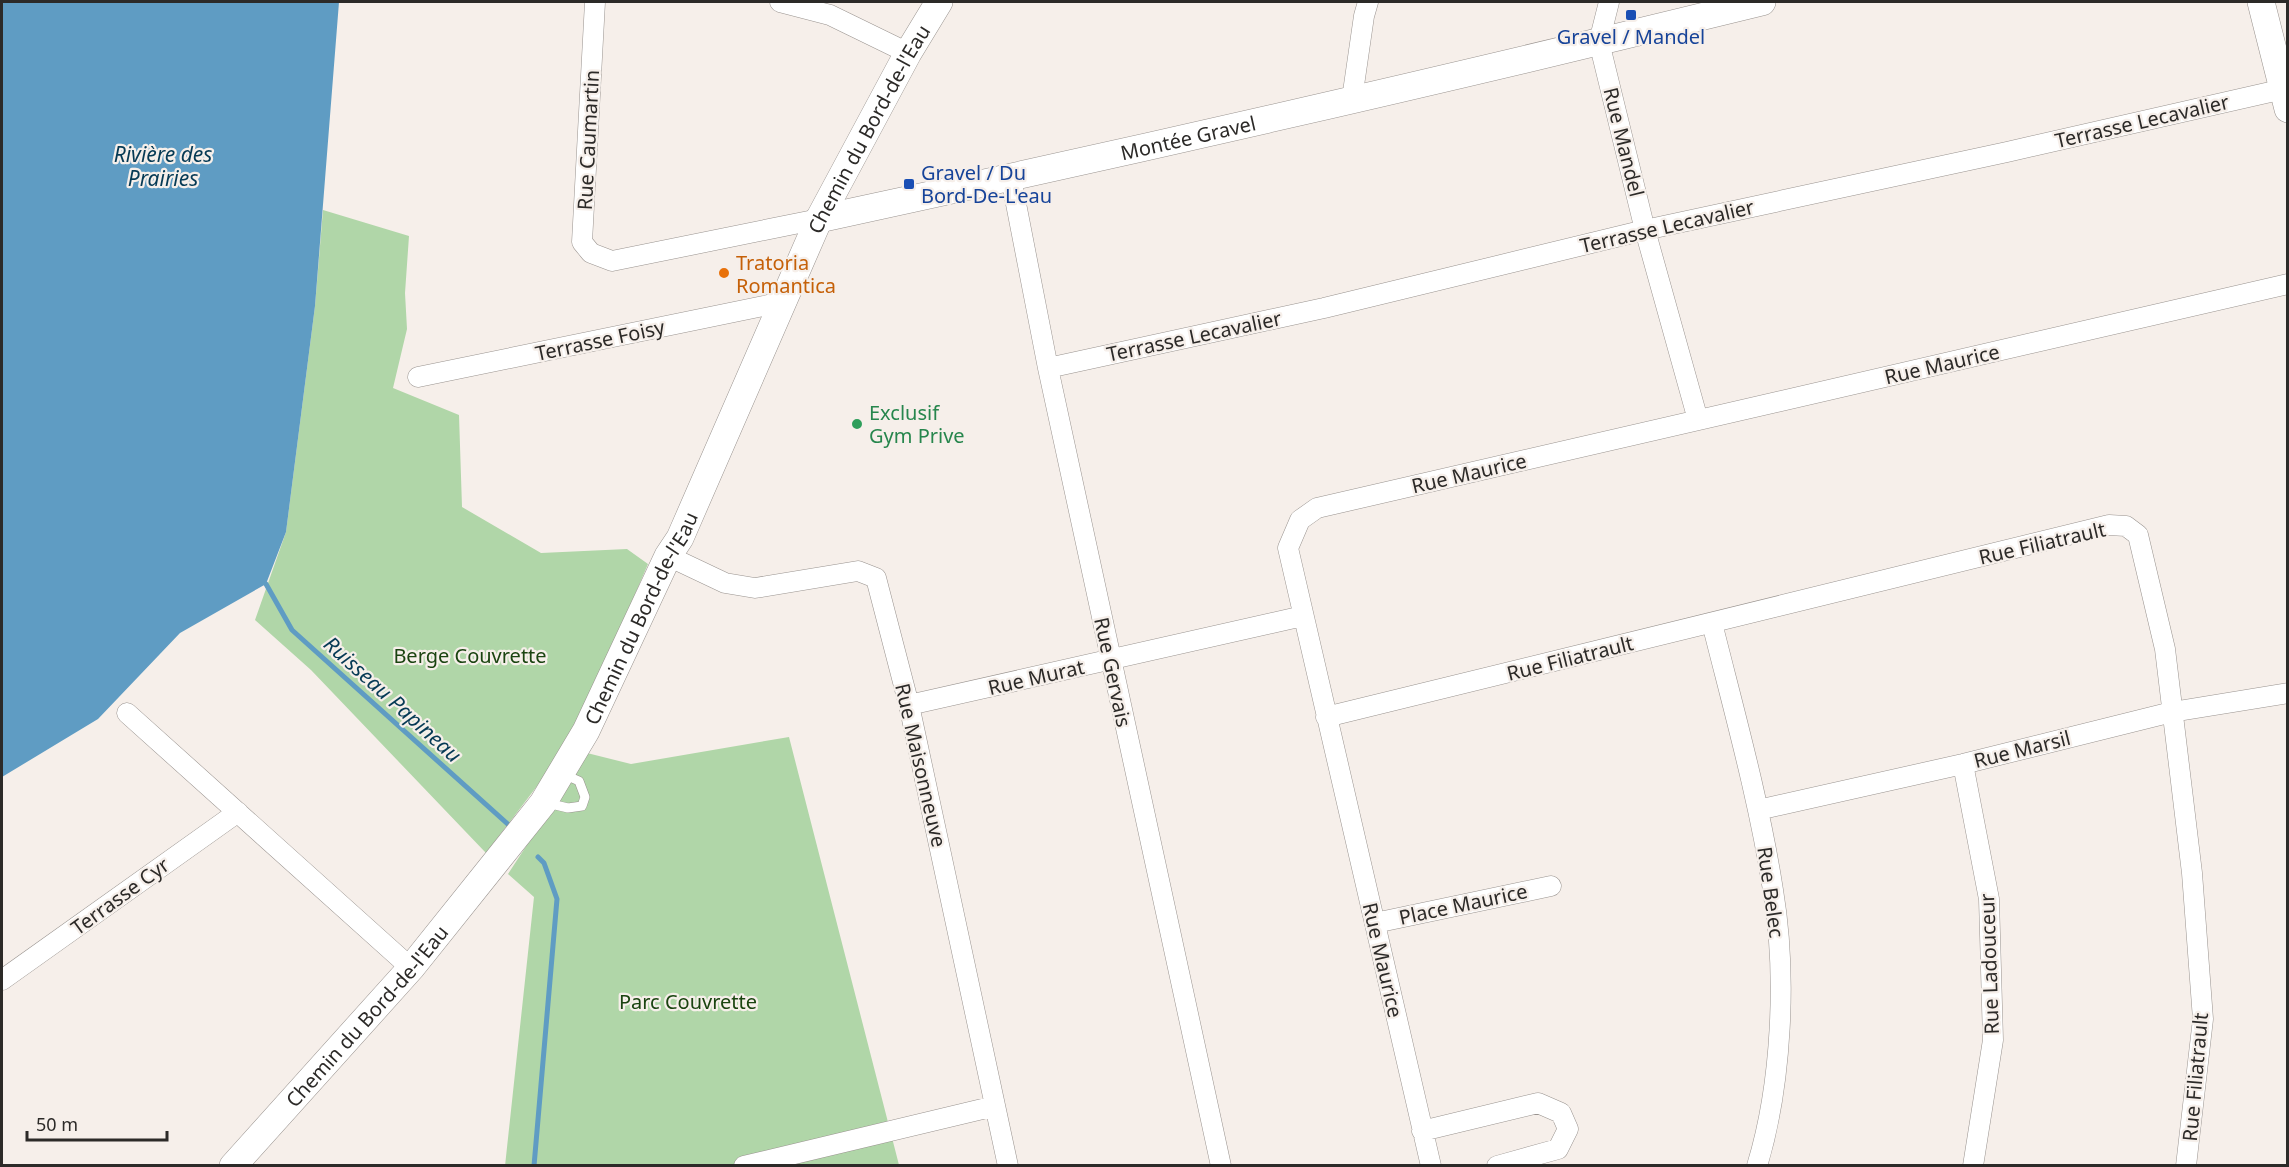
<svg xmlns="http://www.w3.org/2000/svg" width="2289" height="1167" viewBox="0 0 2289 1167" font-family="'Noto Sans',sans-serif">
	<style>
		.green { fill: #b0d6a8 }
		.water { fill: #5f9cc3 }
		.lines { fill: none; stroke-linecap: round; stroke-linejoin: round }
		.stream { stroke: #5f9cc3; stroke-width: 5 }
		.lane-casing { stroke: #99938f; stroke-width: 10 }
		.street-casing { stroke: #99938f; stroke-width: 21 }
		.secondary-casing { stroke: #99938f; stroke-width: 28 }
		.lane { stroke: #fff; stroke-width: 9 }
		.street { stroke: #fff; stroke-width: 20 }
		.secondary { stroke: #fff; stroke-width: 27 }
		.transit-dot { fill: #1a4fb4; stroke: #f6efea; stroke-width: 2 }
		.food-dot { fill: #e8710a; stroke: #f6efea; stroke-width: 2 }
		.leisure-dot { fill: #2e9e5b; stroke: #f6efea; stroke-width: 2 }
		.labels { text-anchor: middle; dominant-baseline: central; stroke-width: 4.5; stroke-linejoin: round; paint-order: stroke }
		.transit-label { font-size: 20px; fill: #164399; stroke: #f6efea }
		.street-label { font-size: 20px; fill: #2c2a28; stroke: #f6efea }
		.food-label { font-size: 20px; fill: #c56008; stroke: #f6efea; text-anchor: start }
		.leisure-label { font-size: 20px; fill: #27864d; stroke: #f6efea; text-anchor: start }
		.park-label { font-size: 20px; fill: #1a4410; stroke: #f6efea }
		.water-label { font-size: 21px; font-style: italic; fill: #063a55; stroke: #f6efea }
	</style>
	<rect width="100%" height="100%" fill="#f6efea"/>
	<path class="green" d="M323 210 409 236 405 293 407 329 393 388 459 415 462 507 541 553 627 549 648 564 630 606 566 742 550 769 486 853 311 670 255 620 286 532 315 306Z
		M789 737 899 1165 505 1166 534 897 508 874 587 753 631 764Z"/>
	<path class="water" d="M2 2H339L315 306 286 532 266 584 180 633 98 719 2 777Z"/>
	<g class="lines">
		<path class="stream" d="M266 584 292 630 511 827
			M534 1166 557 899 544 863 538 857"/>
		<g class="lane-casing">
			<path id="lane" d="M547 803 568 808 582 806 585 797 579 781 563 774"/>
		</g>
		<g class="street-casing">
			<path id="street" d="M595 2 582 242 591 253 612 261 819 219
				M780 2 830 15 908 53
				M1609 2 1599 42 1645 230 1698 420
				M1352 99 1364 16 1368 2
				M1011 178 1048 368 1221 1166
				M1048 368 1324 308 1645 230 2007 152 2288 88
				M418 377 783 302
				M668 556 725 583 755 588 858 571 876 578 909 705 1008 1166
				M1712 623C1734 711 1759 800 1773 890 1787 974 1782 1084 1757 1166
				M909 705 1303 616
				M127 713 411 968
				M1326 717 2109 525 2126 526 2138 535 2165 649 2192 873 2203 1019 2186 1166
				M1963 764 1989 899 1993 1040 1973 1166
				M1758 810 1963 764 2172 712 2288 693
				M1375 923 1551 886
				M2 980 238 812
				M1422 1131 1538 1103 1561 1113 1568 1129 1558 1149 1497 1166
				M744 1166 995 1106
				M1431 1166 1288 548 1300 520 1317 508 2288 284"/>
		</g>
		<g class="secondary-casing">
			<g id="secondary">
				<path d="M2261 2 2288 109"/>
				<path id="s1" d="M819 219C1134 151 1449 79 1762 2"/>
				<path id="s2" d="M233 1166 411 968 543 803 586 731 668 556 680 538 819 219 908 53 939 2"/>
			</g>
		</g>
		<use href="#lane" class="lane"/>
		<use href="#street" class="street"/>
		<use href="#secondary" class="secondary"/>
	</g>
	<g class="transit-dot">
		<rect x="1625" y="9" width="12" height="12" rx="3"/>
		<rect x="903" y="178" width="12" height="12" rx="3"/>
	</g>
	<circle class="food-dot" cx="724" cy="273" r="6"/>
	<circle class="leisure-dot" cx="857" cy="424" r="6"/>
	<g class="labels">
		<g class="transit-label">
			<text x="1631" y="36">Gravel / Mandel</text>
			<text x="921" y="172" text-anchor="start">Gravel / Du<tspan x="921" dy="23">Bord-De-L'eau</tspan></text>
		</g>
		<g class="street-label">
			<text transform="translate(2142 121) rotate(-13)">Terrasse Lecavalier</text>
			<text stroke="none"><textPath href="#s2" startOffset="1227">Chemin du Bord-de-l'Eau</textPath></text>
			<text stroke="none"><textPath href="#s1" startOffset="378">Montée Gravel</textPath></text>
			<text transform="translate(588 140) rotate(-87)">Rue Caumartin</text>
			<text transform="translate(1624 142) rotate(76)">Rue Mandel</text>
			<text transform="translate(1667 226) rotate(-13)">Terrasse Lecavalier</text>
			<text transform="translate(1194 336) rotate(-12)">Terrasse Lecavalier</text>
			<text transform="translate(600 340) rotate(-12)">Terrasse Foisy</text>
			<text transform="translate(1942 364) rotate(-13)">Rue Maurice</text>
			<text transform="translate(1469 473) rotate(-13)">Rue Maurice</text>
			<text transform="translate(2042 543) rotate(-13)">Rue Filiatrault</text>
			<text stroke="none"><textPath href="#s2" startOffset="687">Chemin du Bord-de-l'Eau</textPath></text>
			<text transform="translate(1570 658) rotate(-14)">Rue Filiatrault</text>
			<text transform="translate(1113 672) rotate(78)">Rue Gervais</text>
			<text transform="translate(1036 677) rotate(-13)">Rue Murat</text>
			<text transform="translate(2022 749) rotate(-14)">Rue Marsil</text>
			<text transform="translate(921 765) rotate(77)">Rue Maisonneuve</text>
			<text transform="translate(1771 892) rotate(82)">Rue Belec</text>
			<text transform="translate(120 896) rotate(-36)">Terrasse Cyr</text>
			<text transform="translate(1463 904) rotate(-12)">Place Maurice</text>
			<text transform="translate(1383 960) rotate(77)">Rue Maurice</text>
			<text transform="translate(1989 964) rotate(-92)">Rue Ladouceur</text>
			<text stroke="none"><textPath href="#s2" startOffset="201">Chemin du Bord-de-l'Eau</textPath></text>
			<text transform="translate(2195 1077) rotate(-85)">Rue Filiatrault</text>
		</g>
		<g class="food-label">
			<text x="736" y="262">Tratoria<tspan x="736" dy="23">Romantica</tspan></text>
		</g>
		<g class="leisure-label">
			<text x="869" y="412">Exclusif<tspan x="869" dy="23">Gym Prive</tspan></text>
		</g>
		<g class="park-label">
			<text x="470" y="655">Berge Couvrette</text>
			<text x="688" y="1001">Parc Couvrette</text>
		</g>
		<g class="water-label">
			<text x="163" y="154">Rivière des<tspan x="163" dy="24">Prairies</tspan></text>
			<text transform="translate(393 699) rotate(42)">Ruisseau Papineau</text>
		</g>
	</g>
	<rect width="2289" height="1167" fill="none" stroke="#2c2a28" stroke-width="6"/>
	<path d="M27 1131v9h140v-9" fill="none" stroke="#2c2a28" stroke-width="3"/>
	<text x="36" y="1131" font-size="18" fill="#2c2a28" stroke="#f6efea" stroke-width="4.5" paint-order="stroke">50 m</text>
</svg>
